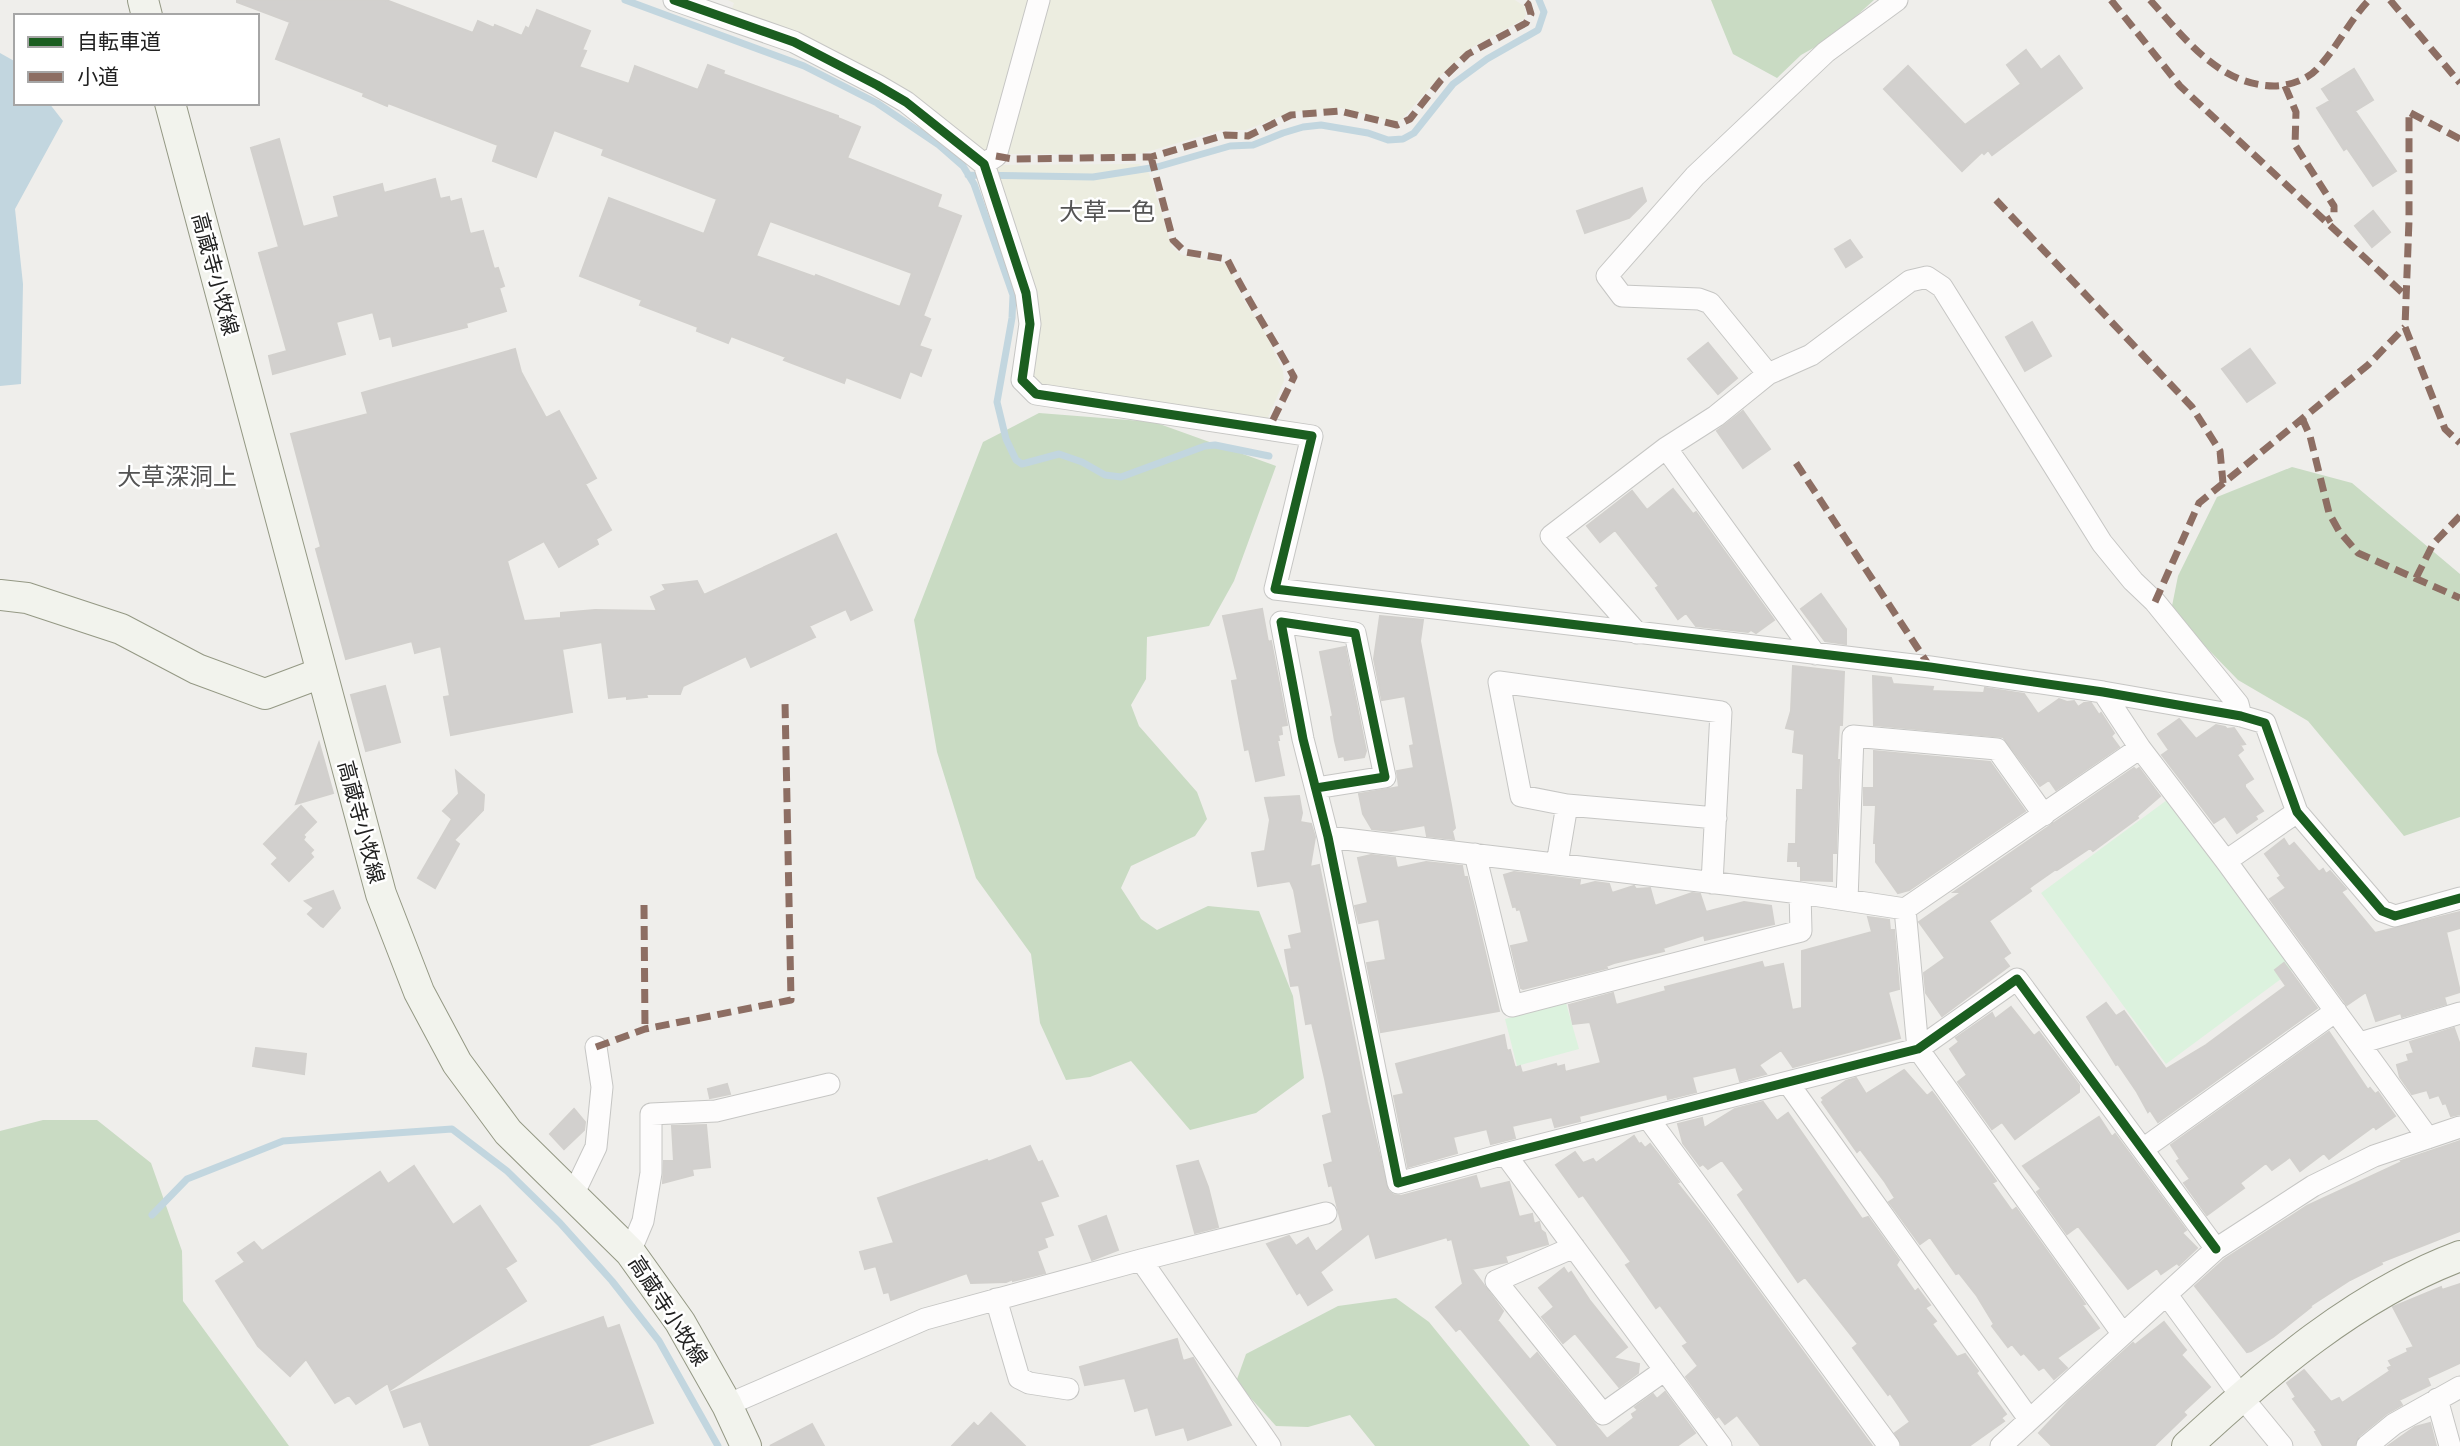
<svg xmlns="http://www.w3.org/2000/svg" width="2460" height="1446" viewBox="0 0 2460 1446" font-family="Karla,'Noto Sans JP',sans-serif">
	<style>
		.farmland { fill: #ecede0 }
		.forest { fill: #c9dbc3 }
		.park { fill: #dcf2de }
		.water { fill: #c2d6df }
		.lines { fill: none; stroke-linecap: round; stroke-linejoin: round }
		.stream { stroke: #c2d6df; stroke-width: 7 }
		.building { fill: #d2d0ce; stroke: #d2d0cd; stroke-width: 2; fill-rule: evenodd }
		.street-casing { stroke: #c6c6c4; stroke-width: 23 }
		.secondary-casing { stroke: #949884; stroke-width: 32 }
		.street { stroke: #fdfcfc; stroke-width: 21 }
		.secondary { stroke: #f2f3ed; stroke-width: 30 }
		.quiet { stroke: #8d6e63; stroke-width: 7; stroke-dasharray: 14 7; stroke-linecap: butt }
		.cycleway-casing { stroke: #fff; stroke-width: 13 }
		.cycleway { stroke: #1b5e20; stroke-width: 9 }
		.labels { text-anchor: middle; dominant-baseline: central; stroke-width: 5; stroke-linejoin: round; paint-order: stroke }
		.street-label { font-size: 21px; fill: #212121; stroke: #fff }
		.quarter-label { font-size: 24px; fill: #545454; stroke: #fff }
	</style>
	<rect width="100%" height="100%" fill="#efeeeb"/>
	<path class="farmland" d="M728 0H1035L992 152H980L905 89 842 58 730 14 734 3Z
		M1043 0H1515L1524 6 1526 14 1524 19 1471 48 1440 76 1402 119 1394 122 1341 108 1292 112 1246 130H1222L1140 154H1008L1003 144Z
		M1139 164 1149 173 1172 247 1182 255 1230 265 1241 296 1266 334 1283 371 1284 381 1267 420 1031 385 1033 331 995 167 998 165Z"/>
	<path class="forest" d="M1711 0H1874L1833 37 1801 55 1777 78 1733 54Z
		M1039 413 1154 422 1276 466 1234 581 1209 626 1147 637 1146 679 1131 705 1139 726 1197 792 1207 819 1195 836 1131 866 1121 888 1141 919 1157 930 1208 906 1259 911 1293 996 1304 1078 1256 1113 1190 1130 1131 1061 1090 1077 1066 1080 1040 1023 1031 954 976 878 937 752 914 620 983 442Z
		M2292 467 2352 483 2460 574V817L2404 836 2308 721 2238 680 2171 611 2178 576 2217 497Z
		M43 1120H97L151 1163 182 1251 183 1301 289 1446H0V1131Z
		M1396 1298 1429 1322 1530 1446H1375L1350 1415 1308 1427 1276 1426 1236 1382 1246 1354 1338 1306Z"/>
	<path class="park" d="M2167 800 2293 970 2166 1064 2041 893Z
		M1566 1003 1579 1049 1517 1066 1505 1019Z"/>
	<path class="water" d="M0 53 16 62V103H49L63 121 15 209 23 284 21 384 0 386Z"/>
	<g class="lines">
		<path class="stream" d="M625 0 804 66 877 103 939 145 963 166 974 184 1013 295 1012 318 997 402 1006 439 1016 460 1022 464 1059 454 1082 462 1105 475 1121 477 1205 446 1215 445 1269 456
			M968 175 1093 177 1157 167 1230 146 1253 145 1283 133 1303 127 1321 125 1368 133 1388 140 1403 139 1414 133 1453 84 1487 59 1538 30 1544 12 1539 0
			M152 1215 187 1179 283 1141 452 1129 507 1171 560 1223 612 1281 659 1341 718 1446"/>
	</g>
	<path class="building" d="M237 0H386L473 33 478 21 494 28 495 25 522 36 526 27 529 29 537 10 590 31 582 50 586 51 579 67 629 84 635 66 698 90 708 65 724 71 723 74 838 116V118L860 127 847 158 941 195 937 207 961 216 923 316 930 319 919 346 931 350 921 376 910 371 900 398 846 377 844 383 784 360 786 357 731 336 728 343 697 331 698 327 640 305 642 300 580 276 609 198 704 234 717 199 602 155 604 149 554 130 536 177 493 161 498 145 388 103 387 106 363 96 364 93 276 59 290 22 237 2ZM770 221 912 273 900 307 816 275 815 277 756 256Z
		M2026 50 2041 70 2059 56 2082 88 1992 155 1988 150 1984 154 1982 152 1962 171 1884 89 1908 66 1965 125 2021 84 2007 65Z
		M2354 69 2373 100 2355 111 2396 171 2373 186 2347 148 2344 150 2317 108 2330 101 2322 89Z
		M279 139 303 227 339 217 334 197 382 184 384 193 435 179 440 199 449 197 450 202 461 199 470 234 483 231 494 269 498 268 504 286 499 288 506 311 466 323 467 327 393 346 391 336 380 339 373 312 336 322 345 354 273 374 269 356 287 351 259 253 279 247 251 148Z
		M1642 188 1646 201 1629 218 1585 233 1577 211Z
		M2373 211 2390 232 2372 247 2355 226Z
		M1850 240 1862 257 1846 267 1835 249Z
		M2032 322 2051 356 2025 371 2006 337Z
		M1708 343 1737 378 1718 394 1688 359Z
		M515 349 521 372 546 418 559 411 596 478 585 484 611 530 596 539 598 544 559 567 544 541 507 561 524 621 561 618V613L595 610 657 611 651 597 666 590 663 585 697 581 704 595 836 534 872 610 851 620 846 609 809 626 815 637 751 667 746 656 683 686 680 694H646L647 697 627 699V696L609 698 602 642 562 649 572 712 451 735 444 697 450 696 441 646 415 653 412 641 346 659 316 549 321 547 291 434 368 414 362 393Z
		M2250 349 2275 383 2247 402 2222 369Z
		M1743 411 1770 449 1743 468 1717 431Z
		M1673 489 1693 514 1696 512 1774 620 1756 633 1751 630 1748 632 1696 626 1686 613 1678 619 1656 588 1659 586 1615 530 1600 542 1587 526 1632 491 1647 510Z
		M1821 594 1846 629V644L1825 641 1801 609Z
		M1262 609 1268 642 1271 641 1287 725 1281 726 1282 734 1278 735 1279 740H1277L1284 775 1256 781 1249 749 1245 750 1232 681 1238 680 1223 616Z
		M1380 616 1423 620 1420 641 1451 805 1455 828 1452 831 1454 839 1427 836 1425 825 1391 831 1372 829 1363 814 1359 794 1399 787 1397 771 1414 768 1410 746 1414 745 1405 696 1382 700 1374 659Z
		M1345 647 1366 751 1364 757 1345 760 1344 756 1339 757 1335 741 1331 717 1333 716 1320 652Z
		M1793 666 1844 672 1842 725H1839L1837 760H1839L1836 853H1832V881L1801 880V866H1798V861H1788L1789 844H1796L1797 790H1803L1804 754 1793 752 1795 730 1786 728 1791 711Z
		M1873 676 1891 678 1893 684 1933 687 1932 691 1984 693 1985 688 2024 694 2038 714 2059 699 2067 702 2074 701 2078 707 2084 703H2091L2099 715 2101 713 2114 733 2111 736 2119 747 2056 790 2049 780 2040 786 2003 737 1874 725Z
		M385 686 400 742 366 751 351 695Z
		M2179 719 2196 739 2216 725 2225 727 2227 729 2234 728 2245 744 2240 745 2243 750 2237 755 2253 779 2245 784V787L2263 811 2255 816 2257 819 2237 833 2225 816 2214 823 2162 755 2169 750 2158 734Z
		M319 743 333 793 296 804Z
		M1874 751 1990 762 2025 811 1909 890 1898 893 1876 862V843H1874L1876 805H1864V788H1874Z
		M2134 768 2136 770 2139 768 2160 796 2137 816 2138 818 2093 851 2090 848 2057 870 2056 869 2029 888 2031 891 1989 921 2010 953 2003 958 2009 966 1942 1016 1926 993 1924 973 1945 958 1919 922 1962 892H1954Z
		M456 771 484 795 483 810 454 840 459 844 435 888 418 878 452 819 443 811 459 794Z
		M1299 796 1302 813 1300 822 1311 824 1315 837 1310 867 1319 865 1367 1102 1388 1191 1394 1195 1401 1196 1476 1176 1480 1189 1509 1182 1519 1217 1532 1214 1534 1224 1539 1222 1541 1230 1545 1233 1548 1244 1505 1256 1507 1262 1472 1269 1503 1311 1496 1323 1498 1321 1530 1360 1537 1353 1607 1439 1634 1418 1632 1414 1638 1410 1635 1407 1653 1394 1657 1399 1665 1392 1695 1433 1677 1446H1558L1460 1328 1456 1331 1436 1307 1463 1284 1452 1239 1448 1240 1447 1237 1376 1258 1369 1233 1320 1272 1332 1290 1308 1305 1300 1292 1297 1294 1267 1244 1289 1236 1296 1246 1308 1238 1316 1252 1343 1230 1332 1185 1329 1186 1324 1165 1333 1162 1323 1116 1332 1113 1325 1079 1312 1023 1306 1024 1299 985 1291 986 1285 950 1292 949 1289 936 1302 933 1294 890 1290 881 1258 886 1252 853 1265 851 1270 820 1265 798Z
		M301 806 316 822 303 835 305 837 303 840 313 850 310 853 313 857 289 881 272 864 278 858 264 844Z
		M2284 839 2289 847 2294 843 2319 872 2323 869 2326 874 2330 871 2346 889 2341 892 2375 933 2460 912V928L2446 932 2460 992 2444 997 2446 1004 2402 1017 2401 1013 2376 1021 2366 992 2347 1005 2270 899 2286 888 2278 878 2281 876 2265 854Z
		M1371 855 1395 858 1397 868 1426 862 1462 866 1464 877H1467L1499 1011 1381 1032 1367 963 1386 960 1379 919 1359 923 1355 906 1368 903 1358 858Z
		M1514 872 1580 880 1579 886 1595 882 1609 884 1612 893 1634 886 1636 889 1650 888 1655 906 1692 893 1700 894 1706 912 1744 902 1771 906 1774 924 1705 940 1704 935 1663 948 1664 951 1614 963 1606 966 1607 968 1523 989 1521 988 1511 946 1529 942 1520 909 1517 910 1516 906 1513 907 1504 875Z
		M333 891 340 908 323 927 321 926 308 914 314 908 305 901Z
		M1868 917 1889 920 1890 930H1894L1899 989 1888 992 1900 1038 1793 1067 1781 1050 1759 1065 1766 1074 1740 1081 1736 1067 1692 1077 1696 1092 1668 1099 1667 1094 1579 1116 1580 1121 1555 1127 1552 1117 1512 1126 1515 1138 1491 1144 1487 1129 1453 1137 1457 1153 1408 1167 1394 1096 1404 1094 1396 1064 1504 1035 1507 1051 1510 1050 1515 1068 1520 1066 1522 1073 1556 1064 1557 1067 1564 1065 1565 1072 1601 1063 1590 1022 1573 1024 1569 1005 1613 993 1616 1005 1666 991 1665 987 1762 962 1764 968 1783 964 1792 1010 1802 1008V951L1872 932Z
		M2284 963 2317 1008 2158 1122 2150 1110 2148 1112 2137 1092 2118 1064 2116 1065 2087 1017 2106 1003 2116 1016 2124 1011 2166 1069 2206 1045 2286 986 2275 970Z
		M2011 1007 2034 1036 2039 1032 2079 1085V1092L2015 1139 2002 1122 1992 1129 1958 1082 1967 1075 1950 1049 1959 1042 1956 1038 1992 1013 1995 1019Z
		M2454 1028 2460 1045V1114L2451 1116 2446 1103 2443 1104 2439 1095 2430 1098 2427 1090 2412 1094 2400 1077 2397 1065 2409 1061 2407 1055 2414 1053 2410 1042Z
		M2329 1032 2368 1090 2370 1088 2375 1094 2378 1092 2395 1116 2376 1129 2374 1126 2329 1159 2324 1153 2300 1171 2290 1157 2272 1170 2266 1163 2240 1183 2244 1188 2207 1215 2184 1183 2190 1179 2177 1161 2180 1159 2171 1145Z
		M256 1048 306 1054 304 1074 253 1066Z
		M1904 1070 1927 1096 1932 1092 1936 1097 1996 1181 1992 1183 2012 1211 2016 1208 2085 1304 2082 1305 2099 1328 2057 1358 2067 1368 2054 1379 2044 1367 2039 1370 2024 1353 2021 1355 2012 1344 2008 1347 1992 1326 1994 1324 1977 1296 1959 1273 1956 1274 1930 1237 1920 1244 1889 1202 1895 1198 1885 1182 1860 1149 1857 1152 1822 1102 1824 1100 1822 1098 1846 1081 1856 1078 1866 1094Z
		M727 1084 730 1094 710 1098 708 1089Z
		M1763 1102 1777 1121 1788 1113 1862 1219 1868 1217 1899 1260 1896 1265 1915 1292 1918 1289 1930 1305 1925 1308 1936 1321 1932 1324 1957 1357 1965 1354 1978 1371 1976 1373 2006 1414 2001 1418 2004 1421 1969 1446H1902L1895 1433 1910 1422 1890 1393 1888 1395 1853 1348 1858 1344 1805 1277 1798 1282 1738 1195 1744 1190 1722 1160 1708 1169 1703 1164 1700 1166 1683 1143 1678 1124 1702 1118 1704 1128 1735 1109Z
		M574 1109 585 1122 584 1130 564 1149 550 1134Z
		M2099 1117 2112 1137 2115 1134 2186 1230 2182 1233 2197 1248 2179 1265 2177 1263 2161 1274 2157 1268 2128 1289 2078 1226 2067 1234 2037 1192 2041 1189 2023 1166Z
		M706 1125 710 1167 692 1169 693 1175 663 1183 664 1161H674L672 1126Z
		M1634 1136 1639 1144 1641 1143 1645 1148 1650 1144 1658 1154 1679 1182 1677 1183 1705 1218 1872 1446H1761L1737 1415 1725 1424 1719 1416 1716 1418 1686 1377 1698 1366 1683 1346 1688 1343 1660 1305 1656 1308 1626 1265 1631 1262 1583 1195 1579 1197 1556 1165 1575 1152 1583 1163 1593 1159 1596 1163Z
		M2460 1141V1231L2381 1262 2382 1264 2350 1280 2310 1306 2311 1307 2273 1337 2251 1351 2247 1352 2195 1286 2225 1259 2307 1206 2402 1162 2401 1161Z
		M1030 1146 1038 1163 1042 1161 1058 1196 1040 1202 1053 1235 1044 1238 1047 1247 1037 1251 1045 1273 1013 1281V1279L1006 1282 971 1283 967 1273 891 1300 889 1292 884 1293 876 1266 865 1269 860 1252 894 1243 878 1198 987 1160 988 1162Z
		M1198 1161 1208 1187 1218 1227 1195 1233 1177 1166Z
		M414 1166 453 1225 480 1206 516 1261 505 1268 526 1301 390 1390 388 1383 356 1404 349 1395 335 1403 306 1359 290 1376 258 1346 216 1281 245 1262 238 1253 254 1242 262 1251 380 1172 388 1184Z
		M1106 1216 1118 1250 1092 1260 1079 1226Z
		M1564 1268 1568 1274 1571 1272 1590 1301 1627 1347 1613 1358 1639 1364 1638 1373 1619 1387 1575 1333 1563 1343 1542 1317 1554 1307 1539 1288Z
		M2460 1284V1363L2427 1378 2430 1385 2399 1400 2402 1405 2386 1414 2359 1436 2354 1446H2323L2315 1432 2317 1431 2293 1399 2296 1397 2287 1383 2304 1370 2331 1402 2339 1398 2342 1403 2390 1371 2388 1368 2392 1366 2389 1361 2408 1352 2407 1349 2414 1347 2393 1307 2441 1287 2442 1290Z
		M603 1317 607 1329 619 1325 653 1423 586 1446H430L421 1421 404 1427 391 1392Z
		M2164 1322 2186 1350 2181 1355 2210 1387 2183 1412 2186 1415 2154 1446H2052L2039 1433 2069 1401 2133 1343 2135 1345Z
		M1177 1339 1183 1361 1193 1358 1231 1425 1188 1440 1184 1427 1156 1435 1148 1407 1135 1411 1125 1378 1085 1385 1080 1367Z
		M991 1413 1025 1446H952L974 1423 978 1427Z
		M2430 1423 2436 1446H2388L2415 1427Z
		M812 1424 824 1446H770Z"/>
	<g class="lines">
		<g class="street-casing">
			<path id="street" d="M674 0 794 42 877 85 906 102 984 164 1026 293 1030 324 1022 380 1036 394 1312 436 1275 589 1930 667 2103 692 2241 716 2265 723 2297 812 2382 911 2395 916 2460 898
				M984 164 996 156 1039 0
				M1768 374 1710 303 1699 299 1622 296 1607 276 1695 176 1826 52 1897 0
				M1666 448 1815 654
				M1637 633 1551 536 1666 448 1716 416 1768 374 1811 355 1910 281 1927 277 1942 287 2102 543 2133 581 2155 602 2238 704 2241 716
				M2103 692 2140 748 2226 861 2428 1138
				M1316 788 1385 777 1355 633 1281 622 1303 739 1328 837 1398 1183 1505 1154 1918 1049 2017 979 2216 1249
				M1567 805 1716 818
				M1328 837 1800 893 1905 909
				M1475 854 1512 1006 1801 931 1800 893
				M2226 861 2297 812
				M1557 864 1567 805 1521 796 1499 682 1721 712 1712 883
				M1847 900 1853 736 1997 749 2044 815
				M2360 1043 2460 1013
				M1788 1083 2029 1419
				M1648 1118 1889 1446
				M2143 1149 2336 1011
				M1505 1154 1721 1446
				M573 1195 596 1147 602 1087 596 1047
				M1574 1247 1496 1281 1603 1414 1665 1370
				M630 1252 643 1221 651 1173V1114L716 1111 829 1084
				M1141 1260 1270 1446
				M2167 1295 2241 1396 2282 1446
				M996 1299 1019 1378 1029 1383 1068 1389
				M2122 1333 1918 1049 1905 909 2140 748
				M2437 1399 2450 1446
				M727 1405 925 1319 1141 1260 1326 1213
				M2001 1446 2216 1249 2313 1186 2374 1156 2460 1127
				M2367 1446 2394 1424 2460 1387"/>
		</g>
		<g class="secondary-casing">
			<path id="secondary" d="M143 0 147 16
				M170 103 381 894 419 992 457 1063 508 1132 630 1252 680 1322 727 1405 746 1446
				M0 595 27 598 121 629 197 669 265 694 321 673
				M2187 1446C2267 1372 2356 1295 2460 1256"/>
		</g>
		<use href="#street" class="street"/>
		<use href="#secondary" class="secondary"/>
		<path class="quiet" d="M2111 0 2180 86 2407 297
			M2150 0C2184 37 2218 85 2274 86 2288 86 2307 80 2317 69 2337 48 2349 21 2369 0
			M2390 0 2460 83
			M2285 86 2296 112 2295 145 2334 206V216L2326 221
			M2460 139 2409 112V220L2405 327 2445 429 2460 443
			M996 156 1013 159 1151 157 1225 135 1248 136 1291 115 1340 111 1397 125 1410 119 1441 80 1468 54 1526 23 1531 14 1528 4 1523 0
			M1151 157 1173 240 1185 252 1227 259C1247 299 1272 337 1294 377L1268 430
			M1996 200 2192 407 2220 451 2223 483
			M2302 418 2310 436 2329 513 2339 531 2358 553 2460 598
			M1796 463 1930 667
			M2416 578 2433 544 2460 516
			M2155 602 2199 503 2368 365 2405 327
			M644 905 645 1029
			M596 1047 645 1029 791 1000 785 702"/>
		<g class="cycleway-casing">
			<path id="cycleway" d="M674 0 794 42 877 85 906 102 984 164 1026 293 1030 324 1022 380 1036 394 1312 436 1275 589 1930 667 2103 692 2241 716 2265 723 2297 812 2382 911 2395 916 2460 898
				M1316 788 1385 777 1355 633 1281 622 1303 739 1328 837 1398 1183 1505 1154 1918 1049 2017 979 2216 1249"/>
		</g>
		<use href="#cycleway" class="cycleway"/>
	</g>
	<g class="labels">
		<g class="street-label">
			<text transform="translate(215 274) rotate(75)">高蔵寺小牧線</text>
			<text transform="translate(361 822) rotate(75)">高蔵寺小牧線</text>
			<text transform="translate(668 1311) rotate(57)">高蔵寺小牧線</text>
		</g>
		<g class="quarter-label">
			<text x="1107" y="212">大草一色</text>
			<text x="177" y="477">大草深洞上</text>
		</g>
	</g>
	<rect x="14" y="14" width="245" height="91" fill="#ffffff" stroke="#a6a6a6" stroke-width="2"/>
	<rect x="28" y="37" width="35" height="10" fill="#1b5e20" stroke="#a6a6a6" stroke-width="2"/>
	<text x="77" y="49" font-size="21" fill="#212121">自転車道</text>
	<rect x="28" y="72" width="35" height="10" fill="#8d6e63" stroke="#a6a6a6" stroke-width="2"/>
	<text x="77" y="84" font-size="21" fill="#212121">小道</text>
</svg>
